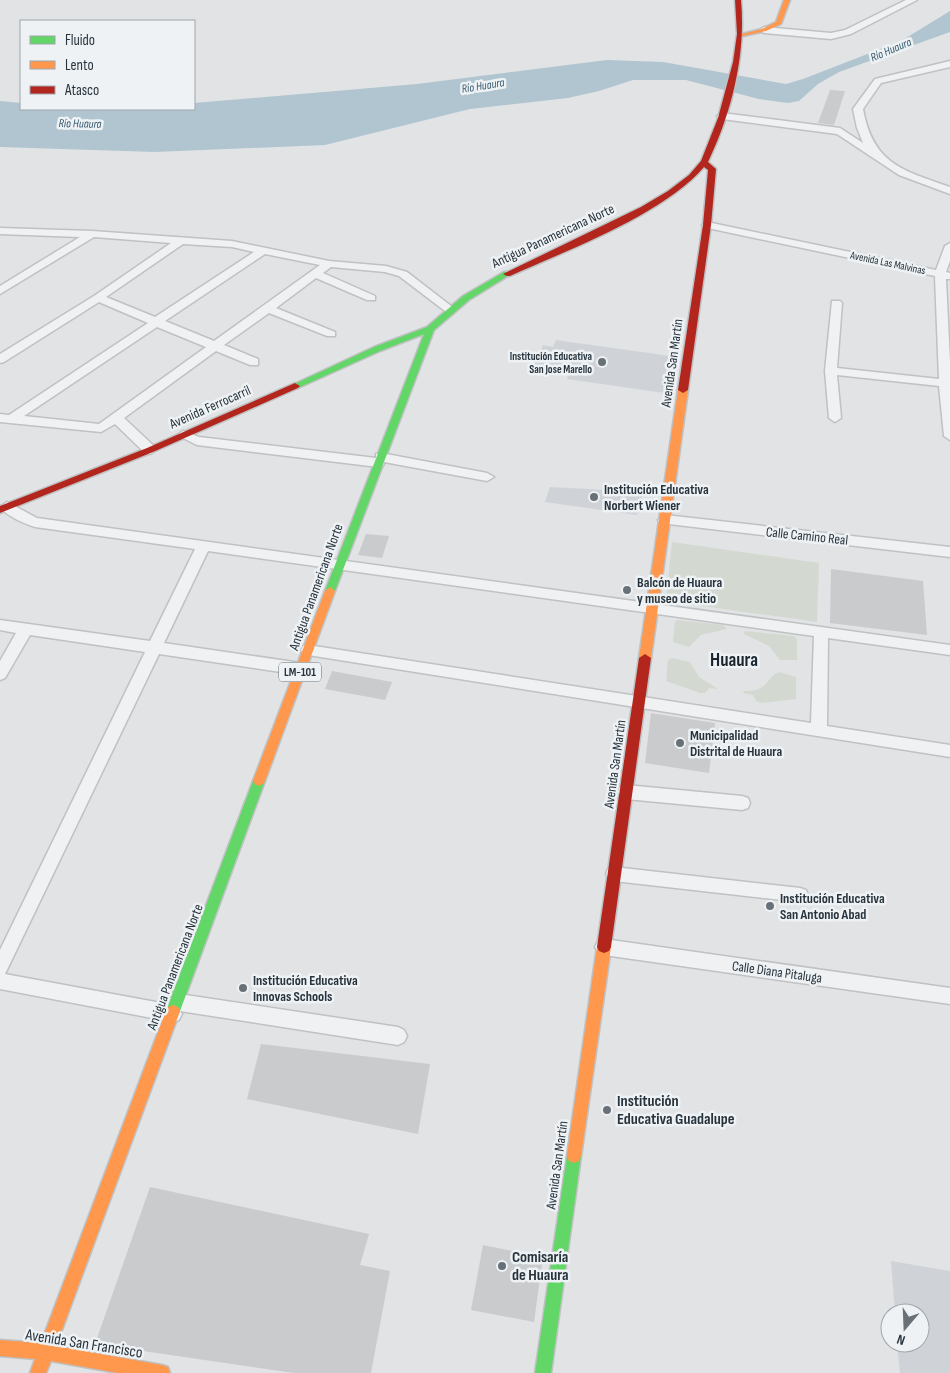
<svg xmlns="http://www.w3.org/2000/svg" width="950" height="1373" viewBox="0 0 950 1373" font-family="'Sofia Sans Condensed',sans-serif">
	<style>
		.built { fill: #cfd3d8 }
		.green { fill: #d3d9d1 }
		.water { fill: #b0c5cf }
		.building { fill: #c9cbcd }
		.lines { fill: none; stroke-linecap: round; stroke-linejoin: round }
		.street-casing { stroke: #bfc1c3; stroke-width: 3 }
		.fast-casing { stroke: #bfc1c3; stroke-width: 3 }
		.slow-casing { stroke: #bfc1c3; stroke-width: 3 }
		.jam-casing { stroke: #bfc1c3; stroke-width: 3 }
		.street { fill: #f0f1f2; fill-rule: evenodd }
		.fast { fill: #63d668; fill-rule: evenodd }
		.slow { fill: #ff974d; fill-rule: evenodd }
		.jam { fill: #b3261e; fill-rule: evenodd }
		.poi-dot { fill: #697178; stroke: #eef2f5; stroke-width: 2 }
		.labels { text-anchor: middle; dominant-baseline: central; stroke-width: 5; stroke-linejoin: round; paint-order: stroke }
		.far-street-label { font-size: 11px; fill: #28343d; stroke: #eef2f5 }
		.far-poi-label { font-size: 11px; font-weight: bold; fill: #28343d; stroke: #eef2f5; text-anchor: end }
		.far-water-label { font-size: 12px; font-style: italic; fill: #355a6f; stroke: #eef2f5 }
		.shield { fill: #eef2f5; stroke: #636d74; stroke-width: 1 }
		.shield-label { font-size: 12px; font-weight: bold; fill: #28343d }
		.street-label { font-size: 14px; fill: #28343d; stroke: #eef2f5 }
		.poi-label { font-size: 14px; font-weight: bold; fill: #28343d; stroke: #eef2f5; text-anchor: start }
		.near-poi-label { font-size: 16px; font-weight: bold; fill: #28343d; stroke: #eef2f5; text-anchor: start }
		.near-street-label { font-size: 16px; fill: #28343d; stroke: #eef2f5 }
		.district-label { font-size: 19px; font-weight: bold; fill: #1b252e; stroke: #eef2f5 }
	</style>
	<rect width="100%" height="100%" fill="#e1e3e5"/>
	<path class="built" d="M556 340 670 356 664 393 567 379 569 372 532 368 543 345 553 347Z
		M550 487 643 492 637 515 545 502Z
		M891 1261 950 1271V1373H900L897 1343H920V1313H895Z"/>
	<path class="green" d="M672 542 819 563 817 622 666 601Z
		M678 620 723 625 727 629 701 635 689 647 673 642 675 622Z
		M745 631 794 636 797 639V660H780L769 646 744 634Z
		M672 658 690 662 699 677 718 689 709 688 705 693H700L666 681 668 660Z
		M779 672 796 677V699L761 703 756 701 753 695 743 693 744 691C769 692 766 677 779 672Z"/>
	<path class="water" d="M950 11V32L839 72 818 84 799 101 788 103 759 99 686 80H633L599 91 568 98 470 109 325 145 155 152 0 147V101L21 103V109H194V103L417 84 607 60 663 62 786 84 803 79 901 41Z"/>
	<path class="building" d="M830 90 845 91 834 125 818 123Z
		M366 534 389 536 382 558 358 555Z
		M831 569 923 581 927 635 830 623Z
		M332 671 392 682 385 700 325 689Z
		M651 713 715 723 709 773 645 763Z
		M261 1044 430 1064 418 1134 247 1099Z
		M150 1187 369 1234 360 1265 390 1271 371 1373H294L95 1344Z
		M483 1245 543 1257 534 1322 471 1310Z"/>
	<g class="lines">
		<g class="street-casing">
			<path id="street" d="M906 0H917L851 34 831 39 764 33 760 30 764 27 831 33 845 30Z
				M950 61V67L881 83 863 109C873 164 902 170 950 187V194L899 175 837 134 722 119 717 116 722 113 840 128 863 143 857 128 853 109 875 79Z
				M707 222 936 270 945 246 950 243V261L946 272 950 273V279H946L950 362V440L944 436 939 386 837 375 841 418 835 422 829 418 825 371 832 301H840L842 303 837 368 939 379 935 276 703 227 702 225Z
				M0 228 92 231 232 241 329 261 386 266 407 272 455 309 449 312 445 311 399 276 385 272 331 267 323 273 375 296V300H367L316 278 276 308 335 332V336H327L269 313 224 345 258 359V365H250L216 351 124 418 155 447 156 450 150 454 145 453 115 424 101 432 0 422V414L9 415 148 323 99 302 4 362 0 363V354L94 296 171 243 94 237 0 294V286L80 237 0 234ZM183 244 232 247 254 252 155 317 106 297ZM265 254 320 265 214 341 165 321ZM157 327 206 347 99 424 24 416Z
				M183 431 199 437 376 458V454L381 453 487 473 494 477 487 481 384 462 383 466 378 467 197 445 177 435Z
				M7 502 37 518 950 645V655L828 638 827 726 950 745V757L308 655 303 654 301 650 303 646 308 645 811 723 814 636 208 551 164 643 301 663 306 665 308 669 306 673 301 675 159 654 5 974 172 1005 170 1002 173 996 179 994 398 1027 404 1030 407 1036 404 1042 398 1045 180 1011 182 1014 179 1020 173 1022 0 989V950L145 652 30 635 5 678 0 680V661L16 633 0 630V620L150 641 195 549 35 527C23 523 8 517 0 507Z
				M665 515 950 547V557L660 523 658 520Z
				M626 785 742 796 748 798 750 803 748 808 742 810 626 799 620 797 618 792 620 787Z
				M614 867 800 888 806 890 808 895 806 900 800 902 614 881 608 879 606 874 608 869Z
				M604 939 950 988V1004L604 955 598 953 595 947 598 941Z"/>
		</g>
		<g class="fast-casing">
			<path id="fast" d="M504 272H507L511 274 469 300 434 330 335 591 330 595 326 594 325 591 424 334 380 351 298 388H292L290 386 374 347 427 327 463 296Z
				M259 776 263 778 265 781 180 1011 178 1015 173 1017 168 1015 166 1011 253 781 255 778Z
				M574 1149 579 1151 581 1156 551 1373H535L567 1156 569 1151Z"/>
		</g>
		<g class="slow-casing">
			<path id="slow" d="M784 0H790L781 24 766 31 738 37V35L762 29 776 22Z
				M683 387 688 390 651 658 645 662 639 658 678 390Z
				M330 587 335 591 265 781 263 784 259 786 255 784 253 781 325 591Z
				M604 941 609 943 611 947 581 1156 579 1161 574 1163 569 1161 567 1156 597 947 599 943Z
				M173 1005 178 1007 180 1011 56 1346 162 1365 168 1367 170 1373H118L51 1361 46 1373H30L35 1359 0 1356V1340L41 1343 166 1011 168 1007Z"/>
		</g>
		<g class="jam-casing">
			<path id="jam" d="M735 0H741C746 55 732 112 708 162L716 169 711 225 688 390 683 393 678 390 703 225 708 170 704 167C664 214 568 250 510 276H507L503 274 641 207 668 191 689 175 701 161 718 118 733 62 737 34Z
				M295 383 300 386 298 388 153 452 0 513V506L147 448Z
				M645 654 651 658 611 947 609 951 604 953 599 951 597 947 639 658Z"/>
		</g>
		<use href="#street" class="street"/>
		<use href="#fast" class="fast"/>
		<use href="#slow" class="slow"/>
		<use href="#jam" class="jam"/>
	</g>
	<g class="poi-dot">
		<circle cx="602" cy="362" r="5"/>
		<circle cx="594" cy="497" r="5"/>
		<circle cx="627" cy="590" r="5"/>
		<circle cx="680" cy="743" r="5"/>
		<circle cx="770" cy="906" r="5"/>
		<circle cx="243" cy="988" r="5"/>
		<circle cx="607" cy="1110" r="5"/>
		<circle cx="502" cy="1266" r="5"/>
	</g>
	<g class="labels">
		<g class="far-street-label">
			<text transform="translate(888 263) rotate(12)">Avenida Las Malvinas</text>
		</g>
		<g class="far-poi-label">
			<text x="592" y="356">Institución Educativa<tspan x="592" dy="13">San Jose Marello</tspan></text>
		</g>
		<g class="far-water-label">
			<text transform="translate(891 50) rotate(-23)">Río Huaura</text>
			<text transform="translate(483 86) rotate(-9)">Río Huaura</text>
			<text transform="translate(80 124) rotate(1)">Río Huaura</text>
		</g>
		<rect class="shield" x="279" y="662.5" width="42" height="19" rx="4"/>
		<g class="shield-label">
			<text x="300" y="672">LM-101</text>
		</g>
		<g class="street-label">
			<text transform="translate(553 236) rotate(-25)">Antigua Panamericana Norte</text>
			<text transform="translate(672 363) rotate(-82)">Avenida San Martín</text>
			<text transform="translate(210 407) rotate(-24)">Avenida Ferrocarril</text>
			<text transform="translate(807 536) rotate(6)">Calle Camino Real</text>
			<text transform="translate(316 587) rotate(-70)">Antigua Panamericana Norte</text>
			<text transform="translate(615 764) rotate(-82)">Avenida San Martín</text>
			<text transform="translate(175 967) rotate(-69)">Antigua Panamericana Norte</text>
			<text transform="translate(777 972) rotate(8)">Calle Diana Pitaluga</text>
			<text transform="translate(557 1165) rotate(-82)">Avenida San Martín</text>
		</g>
		<g class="poi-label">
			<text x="604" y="489">Institución Educativa<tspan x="604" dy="16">Norbert Wiener</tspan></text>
			<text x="637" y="582">Balcón de Huaura<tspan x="637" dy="16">y museo de sitio</tspan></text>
			<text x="690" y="735">Municipalidad<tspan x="690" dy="16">Distrital de Huaura</tspan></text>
			<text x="780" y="898">Institución Educativa<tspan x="780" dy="16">San Antonio Abad</tspan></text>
			<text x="253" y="980">Institución Educativa<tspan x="253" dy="16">Innovas Schools</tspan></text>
		</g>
		<g class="near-poi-label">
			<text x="617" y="1101">Institución<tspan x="617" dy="18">Educativa Guadalupe</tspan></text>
			<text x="512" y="1257">Comisaría<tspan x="512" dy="18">de Huaura</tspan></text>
		</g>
		<g class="near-street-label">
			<text transform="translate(84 1344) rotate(9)">Avenida San Francisco</text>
		</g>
		<g class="district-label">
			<text x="734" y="660">Huaura</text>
		</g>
	</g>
	<rect x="20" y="20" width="175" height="90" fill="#eef2f5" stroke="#9fa6ab"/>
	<rect x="30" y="36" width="25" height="8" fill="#63d668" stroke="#9fa6ab"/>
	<text x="65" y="45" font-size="15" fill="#28343d">Fluido</text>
	<rect x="30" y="61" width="25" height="8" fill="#ff974d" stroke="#9fa6ab"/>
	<text x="65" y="70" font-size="15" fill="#28343d">Lento</text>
	<rect x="30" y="86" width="25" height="8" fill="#b3261e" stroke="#9fa6ab"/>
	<text x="65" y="95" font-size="15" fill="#28343d">Atasco</text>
	<g transform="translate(905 1328) rotate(199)"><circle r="24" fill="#eef2f5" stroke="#9fa6ab"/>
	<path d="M0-4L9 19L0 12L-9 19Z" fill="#697178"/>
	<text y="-8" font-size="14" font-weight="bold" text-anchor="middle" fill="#28343d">N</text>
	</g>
</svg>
